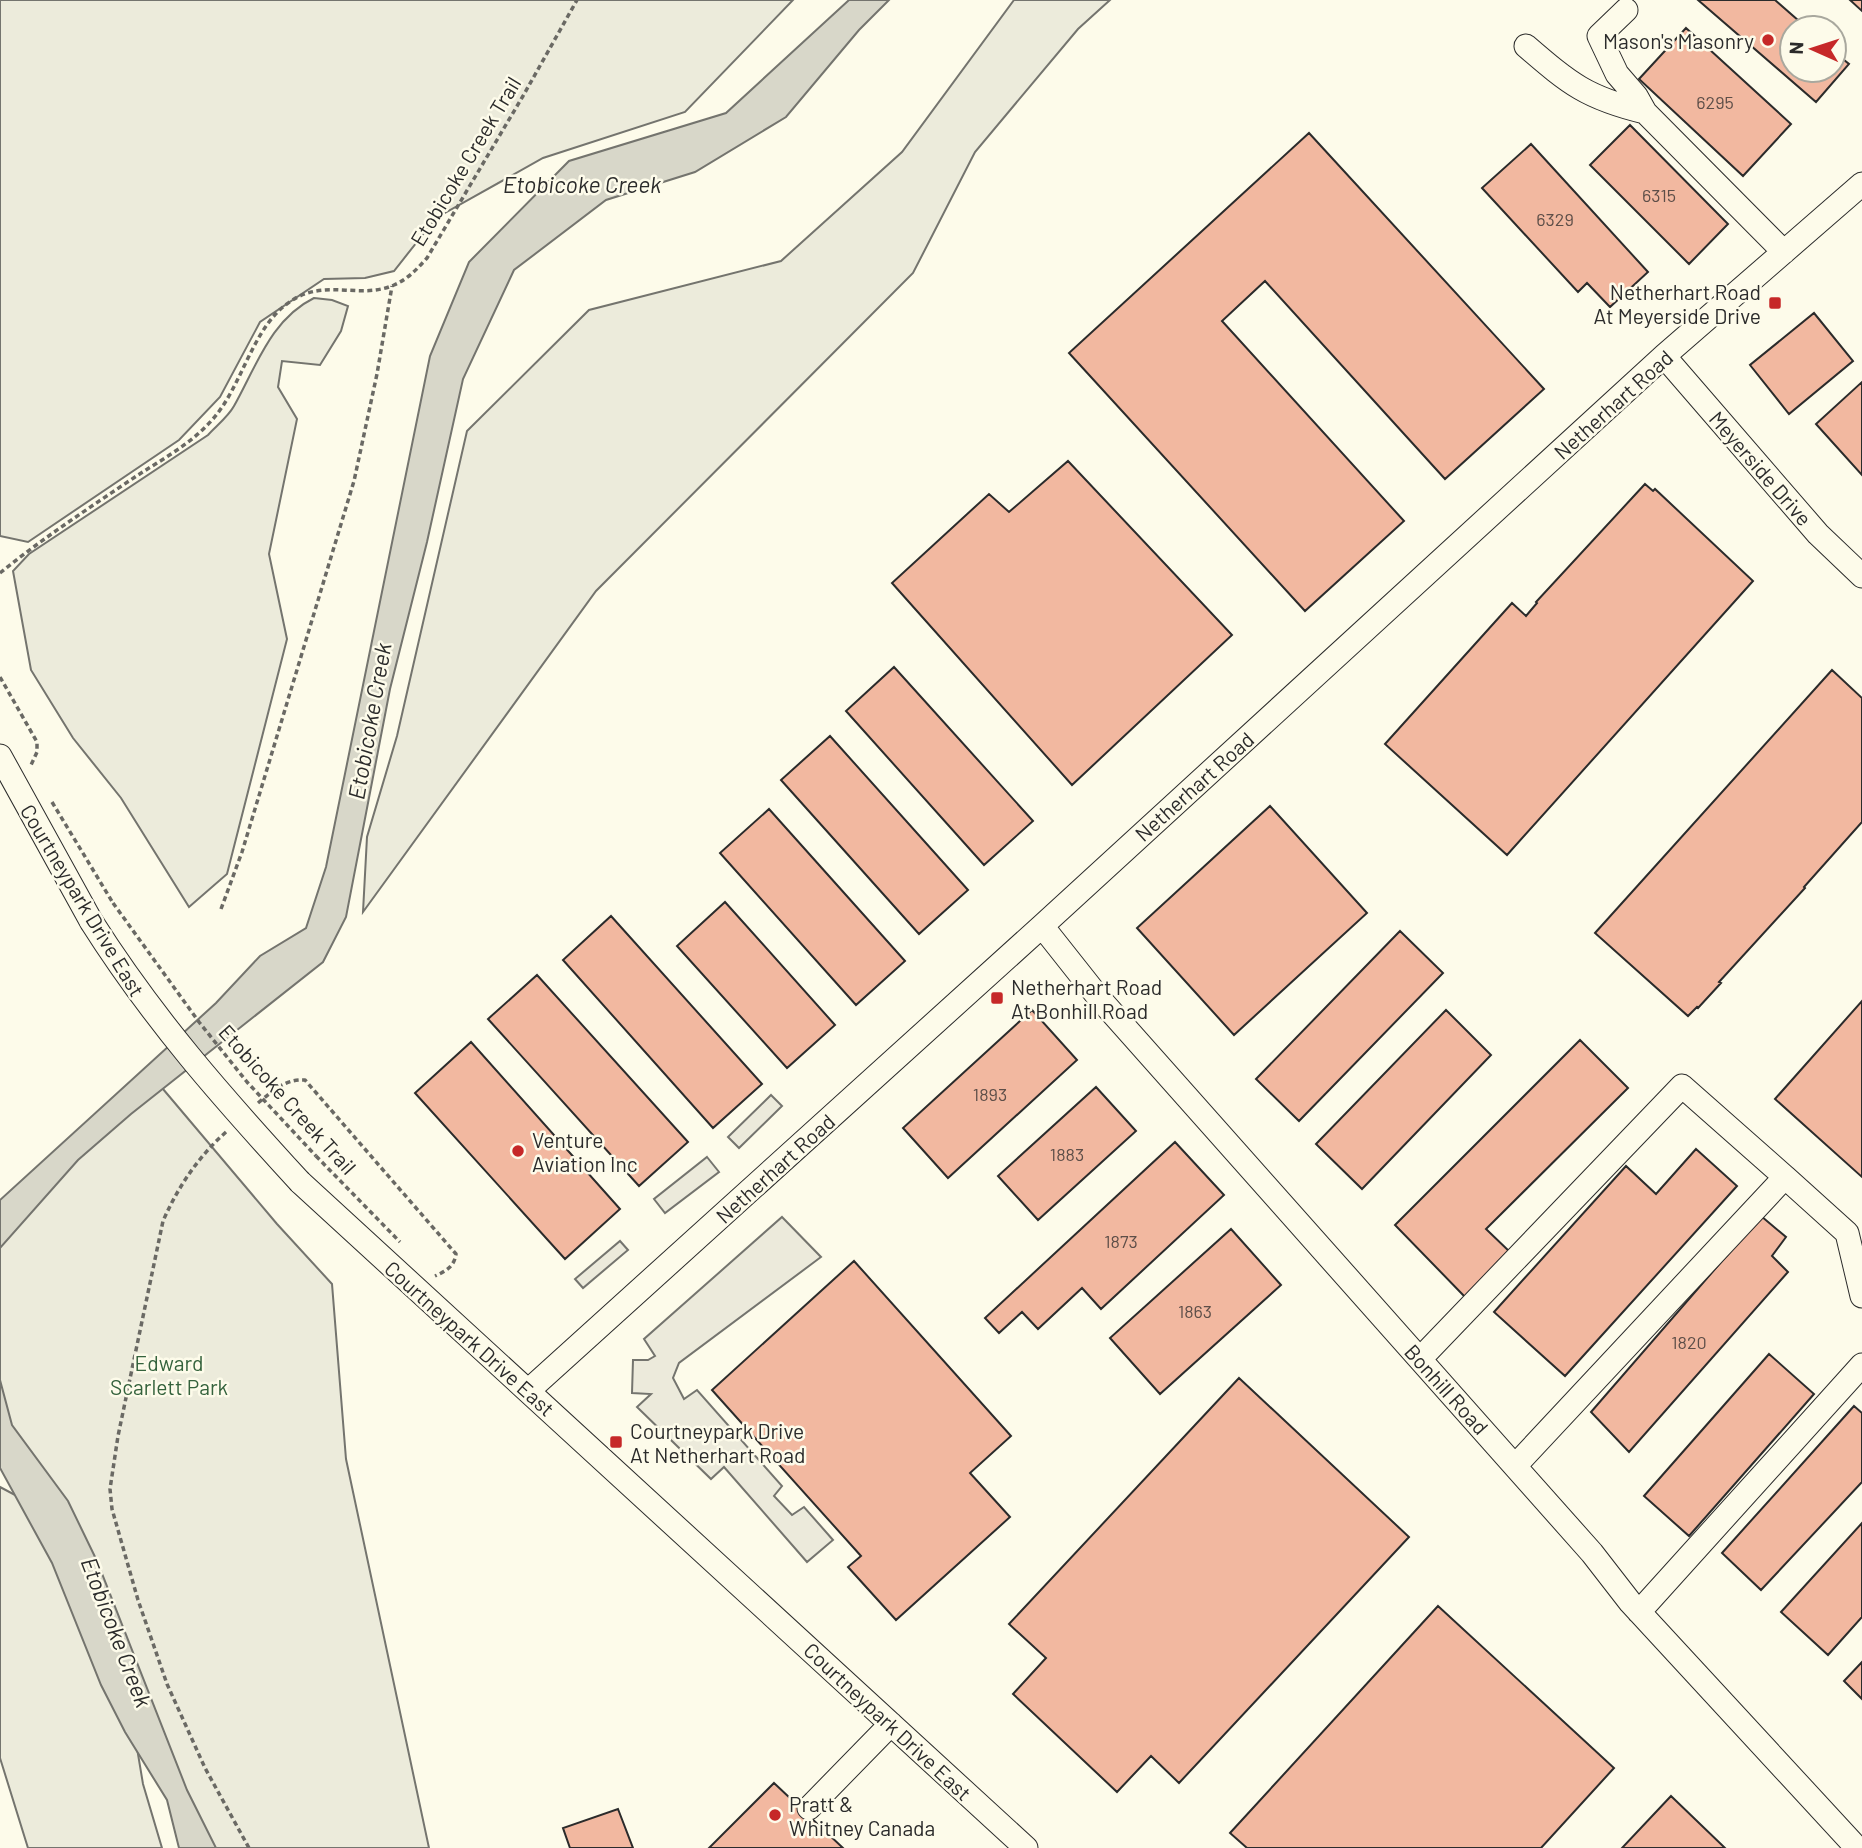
<svg xmlns="http://www.w3.org/2000/svg" width="1862" height="1848" viewBox="0 0 1862 1848" font-family="Barlow,sans-serif">
	<style>
		.green { fill: #ecebdb; stroke: #74746e; stroke-width: 2 }
		.parking { fill: #eceadb; stroke: #74746e; stroke-width: 2 }
		.water { fill: #d8d7c9; stroke: #74746e; stroke-width: 2 }
		.building { fill: #f2b8a0; stroke: #2b2b2b; stroke-width: 2 }
		.lines { fill: none; stroke-linecap: round; stroke-linejoin: round }
		.minor-casing { stroke: #2b2b2b; stroke-width: 25 }
		.path { stroke: #6a6964; stroke-width: 3.5; stroke-dasharray: 5 3.5; stroke-linecap: butt }
		.minor { stroke: #fdfbea; stroke-width: 23 }
		.minor-bridge-casing { stroke: #2b2b2b; stroke-width: 25; stroke-linecap: butt }
		.path-bridge { stroke: #6a6964; stroke-width: 3.5; stroke-dasharray: 5 3.5; stroke-linecap: butt }
		.minor-bridge { stroke: #fdfbea; stroke-width: 23 }
		.poi-dot { fill: #c62828; stroke: #fdfbea; stroke-width: 2.5 }
		.labels { text-anchor: middle; dominant-baseline: central; stroke-width: 5; stroke-linejoin: round; paint-order: stroke }
		.number-label { font-size: 18px; fill: #5d4e48 }
		.poi-label { font-size: 21px; fill: #2b2b2b; stroke: #fdfbea; text-anchor: start }
		.street-label { font-size: 21px; fill: #2b2b2b; stroke: #fdfbea }
		.park-label { font-size: 21px; fill: #34623c; stroke: #fdfbea }
		.water-label { font-size: 23px; font-style: italic; fill: #2b2b2b; stroke: #fdfbea }
	</style>
	<rect width="100%" height="100%" fill="#fdfbea"/>
	<path class="green" d="M0 0H793L685 112 543 158 436 218 394 271 365 278 324 279 260 322 220 397 179 440 28 542 0 536Z
		M1014 0H1110L1078 29 975 152 913 273 596 591 363 912 367 837 397 736 467 431 589 310 781 261 902 152Z
		M314 298 332 300 348 306 341 331 320 365 282 361 278 387 297 419 269 554 287 639 227 874 189 907 121 798 73 738 31 670 13 571 29 554 208 435C216 426 228 417 234 406 256 367 271 319 314 298Z
		M152 1076 277 1224 332 1284 346 1459 429 1848H199L0 1436V1228Z
		M0 1487 34 1505 135 1736 143 1784 162 1848H28L0 1758Z"/>
	<path class="parking" d="M771 1095 782 1106 739 1148 728 1137Z
		M707 1157 719 1172 665 1213 654 1199Z
		M782 1217 821 1257 679 1363 673 1378 684 1399 697 1390 782 1486 774 1496 792 1515 804 1507 833 1540 807 1562 724 1467 711 1479 637 1407 651 1394 632 1393 633 1360H648L655 1356 644 1339Z
		M620 1241 628 1250 583 1288 575 1279Z"/>
	<path class="water" d="M849 0H889L859 30 786 117 695 172 606 200 514 270 463 379 427 542 390 689 346 917 323 962 131 1114 78 1160 0 1248V1200L216 1003 260 956 306 928 326 867 430 356 469 262 569 161 726 113Z
		M0 1353V1380L12 1425 68 1501 97 1561 187 1790 216 1848H179L167 1800 125 1732 101 1685 52 1563 0 1468Z"/>
	<path class="building" d="M1698 0H1775L1807 28H1792V70H1834V52L1849 64 1816 102Z
		M1850 0H1862V11Z
		M1686 28 1791 124 1743 176 1639 79Z
		M1630 125 1728 224 1689 264 1590 165Z
		M1309 133 1544 389 1445 479 1265 281 1222 321 1404 521 1305 611 1069 353Z
		M1531 144 1648 272 1610 307 1587 283 1578 292 1482 188Z
		M1814 313 1853 361 1789 414 1750 365Z
		M1862 382V475L1816 424Z
		M1068 461 1232 635 1072 785 892 583 989 494 1009 512Z
		M1645 484 1653 491 1655 489 1753 581 1507 855 1385 744 1512 603 1526 616 1537 603 1536 602Z
		M894 667 1033 821 984 865 846 711Z
		M1832 670 1862 698V822L1804 887 1805 888 1719 982 1721 983 1698 1008 1697 1007 1688 1016 1595 933Z
		M830 736 968 890 919 934 781 780Z
		M1270 806 1367 913 1234 1035 1137 928Z
		M769 809 905 961 856 1005 720 853Z
		M725 902 835 1025 787 1068 677 946Z
		M611 916 762 1084 713 1128 563 960Z
		M1400 931 1443 973 1299 1121 1256 1079Z
		M537 975 688 1142 639 1186 488 1019Z
		M1862 1001V1177L1775 1099Z
		M1032 1010 1077 1060 948 1178 903 1128Z
		M1446 1010 1491 1055 1362 1189 1316 1144Z
		M1580 1040 1628 1088 1486 1229 1511 1253 1466 1298 1395 1225Z
		M471 1042 620 1209 565 1259 415 1093Z
		M1096 1087 1136 1131 1038 1220 998 1176Z
		M1175 1142 1224 1195 1101 1309 1082 1288 1038 1329 1022 1312 999 1333 985 1318Z
		M1696 1149 1737 1186 1565 1376 1494 1312 1626 1166 1656 1194Z
		M1761 1216 1786 1237 1772 1256 1788 1272 1629 1452 1591 1412Z
		M1231 1229 1281 1285 1160 1394 1110 1338Z
		M854 1261 1011 1436 970 1473 1010 1517 896 1620 848 1567 861 1556 712 1390Z
		M1769 1354 1814 1394 1689 1536 1644 1496Z
		M1239 1378 1409 1537 1179 1783 1151 1756 1117 1792 1013 1694 1046 1658 1009 1624Z
		M1854 1406 1862 1413V1482L1761 1590 1722 1553Z
		M1862 1523V1617L1828 1655 1781 1612Z
		M1438 1606 1614 1768 1541 1848H1247L1230 1833Z
		M1862 1662V1699L1844 1681Z
		M774 1783 843 1848H709Z
		M1671 1796 1725 1848H1622Z
		M618 1809 633 1848H570L563 1828Z"/>
	<g class="lines">
		<g class="minor-casing">
			<path id="minor" d="M1626 10 1599 36 1617 74 1636 96 1645 112
				M1526 46C1570 84 1587 98 1645 112L1784 252
				M1664 356 1818 534 1862 576
				M0 756 91 921
				M1042 926 1099 998 1592 1553 1630 1602 1857 1848
				M300 1182 1026 1848
				M1420 1359 1682 1086 1785 1177
				M528 1391 1042 926 1664 356 1862 184
				M1515 1466 1785 1177 1847 1233 1862 1296
				M1639 1612 1862 1365
				M809 1808 891 1724"/>
		</g>
		<path class="path" d="M0 573C43 538 89 508 135 477 161 460 191 444 212 420 243 386 252 326 291 301 325 278 360 300 394 285 408 279 417 269 427 258L523 96 577 0
			M0 677 37 742V752L31 765
			M52 802 113 903
			M221 909 242 852 354 481 377 374 392 286
			M258 1103C274 1090 285 1079 305 1080L456 1254C454 1267 446 1271 435 1276
			M226 1132C198 1157 178 1187 163 1221L118 1436 110 1489 112 1509 138 1600 167 1684 205 1768 249 1848
			M316 1156 400 1242"/>
		<use href="#minor" class="minor"/>
		<g class="minor-bridge-casing">
			<path id="minor-bridge" d="M91 921C153 1019 222 1097 300 1182"/>
		</g>
		<path class="path-bridge" d="M113 903 199 1022 247 1082 316 1156"/>
		<use href="#minor-bridge" class="minor-bridge"/>
	</g>
	<g class="poi-dot">
		<circle cx="1768" cy="40" r="7"/>
		<rect x="1768" y="296" width="14" height="14" rx="3.5"/>
		<rect x="990" y="991" width="14" height="14" rx="3.5"/>
		<circle cx="518" cy="1151" r="7"/>
		<rect x="609" y="1435" width="14" height="14" rx="3.5"/>
		<circle cx="775" cy="1815" r="7"/>
	</g>
	<g class="labels">
		<g class="number-label">
			<text x="1715" y="102">6295</text>
			<text x="1659" y="195">6315</text>
			<text x="1555" y="219">6329</text>
			<text x="990" y="1094">1893</text>
			<text x="1067" y="1154">1883</text>
			<text x="1121" y="1241">1873</text>
			<text x="1195" y="1311">1863</text>
			<text x="1689" y="1342">1820</text>
		</g>
		<g class="poi-label">
			<text x="1754" y="40" text-anchor="end">Mason's Masonry</text>
			<text x="1761" y="291" text-anchor="end">Netherhart Road<tspan x="1761" dy="24">At Meyerside Drive</tspan></text>
			<text x="1011" y="986">Netherhart Road<tspan x="1011" dy="24">At Bonhill Road</tspan></text>
			<text x="532" y="1139">Venture<tspan x="532" dy="24">Aviation Inc</tspan></text>
			<text x="630" y="1430">Courtneypark Drive<tspan x="630" dy="24">At Netherhart Road</tspan></text>
			<text x="789" y="1803">Pratt &amp;<tspan x="789" dy="24">Whitney Canada</tspan></text>
		</g>
		<g class="street-label">
			<text transform="translate(465 161) rotate(-59)">Etobicoke Creek Trail</text>
			<text transform="translate(1613 404) rotate(-42)">Netherhart Road</text>
			<text transform="translate(1761 468) rotate(49)">Meyerside Drive</text>
			<text transform="translate(1194 786) rotate(-42)">Netherhart Road</text>
			<text transform="translate(83 900) rotate(59)">Courtneypark Drive East</text>
			<text transform="translate(288 1099) rotate(48)">Etobicoke Creek Trail</text>
			<text transform="translate(775 1168) rotate(-42)">Netherhart Road</text>
			<text transform="translate(470 1338) rotate(42)">Courtneypark Drive East</text>
			<text transform="translate(1447 1389) rotate(48)">Bonhill Road</text>
			<text transform="translate(888 1721) rotate(43)">Courtneypark Drive East</text>
		</g>
		<g class="park-label">
			<text x="169" y="1362">Edward<tspan x="169" dy="24">Scarlett Park</tspan></text>
		</g>
		<g class="water-label">
			<text x="582" y="184">Etobicoke Creek</text>
			<text transform="translate(369 721) rotate(-80)">Etobicoke Creek</text>
			<text transform="translate(117 1632) rotate(69)">Etobicoke Creek</text>
		</g>
	</g>
	<g transform="translate(1813 49) rotate(273)"><circle r="33" fill="#fdfbea" stroke="#a9a89e" stroke-width="2"/>
	<path d="M0-5L12 26L0 18L-12 26Z" fill="#c62828"/>
	<text y="-10" font-size="19" font-weight="bold" text-anchor="middle" fill="#2b2b2b">N</text>
	</g>
</svg>
